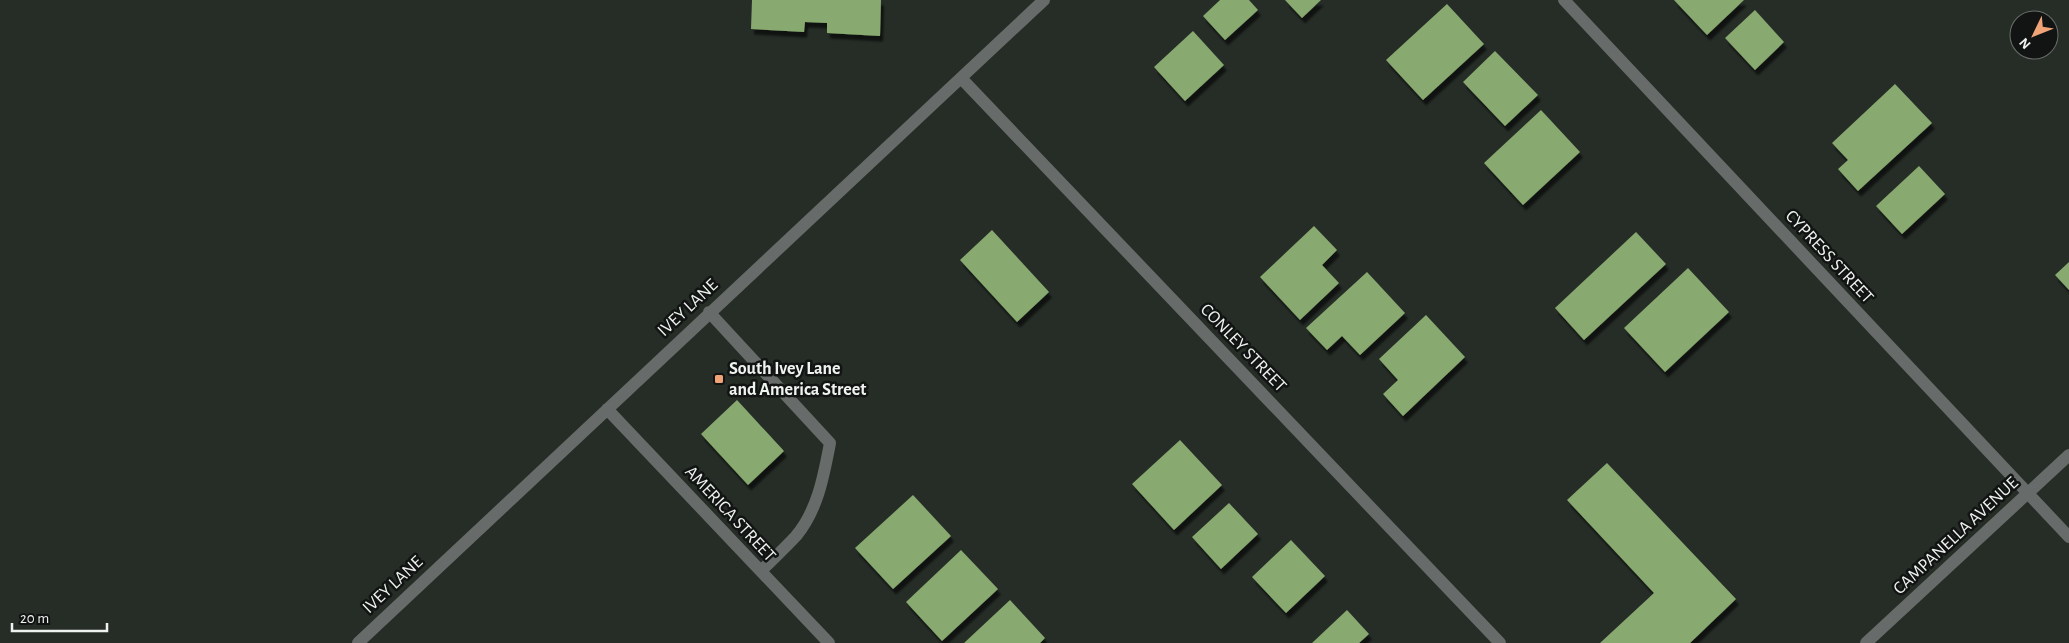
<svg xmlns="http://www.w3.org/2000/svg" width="2069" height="643" viewBox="0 0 2069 643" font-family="'Alegreya Sans',sans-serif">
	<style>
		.building { fill: #88a96f; filter: url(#shadow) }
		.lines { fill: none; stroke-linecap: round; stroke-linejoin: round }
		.minor { stroke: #676c6a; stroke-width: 12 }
		.poi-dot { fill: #efa376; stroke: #111412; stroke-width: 2 }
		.labels { text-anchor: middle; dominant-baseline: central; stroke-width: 5; stroke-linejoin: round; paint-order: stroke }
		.street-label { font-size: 18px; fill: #eef3ef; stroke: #111412 }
		.poi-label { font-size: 18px; font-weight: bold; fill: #eef3ef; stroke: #111412; text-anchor: start }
	</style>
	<defs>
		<filter id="shadow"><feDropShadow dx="3" dy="5.5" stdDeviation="1" flood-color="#0009"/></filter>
	</defs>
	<rect width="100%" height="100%" fill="#262d27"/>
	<path class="building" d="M752 0H881L880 36 827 33V23L805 22 804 32 751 29Z
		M1220 0H1249L1258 10 1225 40 1203 16Z
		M1285 0H1321L1302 18Z
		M1674 0H1744L1707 35Z
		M1447 4 1484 44 1423 100 1386 60Z
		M1755 10 1784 42 1755 70 1725 38Z
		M1193 31 1224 65 1185 101 1154 67Z
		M1495 51 1538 95 1505 126 1463 82Z
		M1895 84 1932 123 1858 191 1838 169 1848 160 1832 143Z
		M1541 110 1580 152 1523 205 1484 163Z
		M1919 166 1945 194 1902 234 1876 206Z
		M1314 226 1337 250 1322 265 1339 283 1300 320 1260 277Z
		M992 230 1049 292 1017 322 960 260Z
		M1636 232 1666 264 1584 340 1555 308Z
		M2069 262V290L2055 275Z
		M1688 268 1729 312 1665 372 1624 328Z
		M1367 272 1405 313 1360 355 1342 336 1327 350 1306 328Z
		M1426 315 1465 357 1403 416 1383 394 1398 380 1379 359Z
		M737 400 784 451 748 485 701 434Z
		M1180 440 1222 485 1174 530 1132 484Z
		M1607 463 1736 599 1690 643H1600L1654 593 1567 500Z
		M913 495 951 536 893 589 855 548Z
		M1229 503 1258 534 1221 569 1192 537Z
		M1291 540 1325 576 1286 613 1252 577Z
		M961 550 998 589 942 641 906 602Z
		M1010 600 1045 638 1040 643H964Z
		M1347 610 1369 634 1359 643H1312Z"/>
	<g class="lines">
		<path class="minor" d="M1564 0 2069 537
			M961 78 1500 643
			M709 312 830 443C824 474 818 510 796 536 785 548 772 560 761 571
			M607 409 829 643
			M358 643 1044 0
			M1866 643 2069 455"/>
	</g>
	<rect class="poi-dot" x="714" y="374" width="10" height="10" rx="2.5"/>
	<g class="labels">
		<g class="street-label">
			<text transform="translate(1829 257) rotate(47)">CYPRESS STREET</text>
			<text transform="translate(688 308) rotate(-43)">IVEY LANE</text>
			<text transform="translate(1243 348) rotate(46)">CONLEY STREET</text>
			<text transform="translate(730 514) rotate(47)">AMERICA STREET</text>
			<text transform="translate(1956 536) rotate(-43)">CAMPANELLA AVENUE</text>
			<text transform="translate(393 585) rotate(-43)">IVEY LANE</text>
		</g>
		<g class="poi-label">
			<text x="729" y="369">South Ivey Lane<tspan x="729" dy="21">and America Street</tspan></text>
		</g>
	</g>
	<g transform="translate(2034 35) rotate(227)"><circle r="24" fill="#111412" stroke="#696d6a"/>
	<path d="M0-4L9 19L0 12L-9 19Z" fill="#efa376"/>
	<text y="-8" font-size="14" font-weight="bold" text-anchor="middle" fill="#eef3ef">N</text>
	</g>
	<path d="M12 623v8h95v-8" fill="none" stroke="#eef3ef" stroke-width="2.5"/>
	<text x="20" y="623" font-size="15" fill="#eef3ef" stroke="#111412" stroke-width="4" paint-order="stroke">20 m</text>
</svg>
